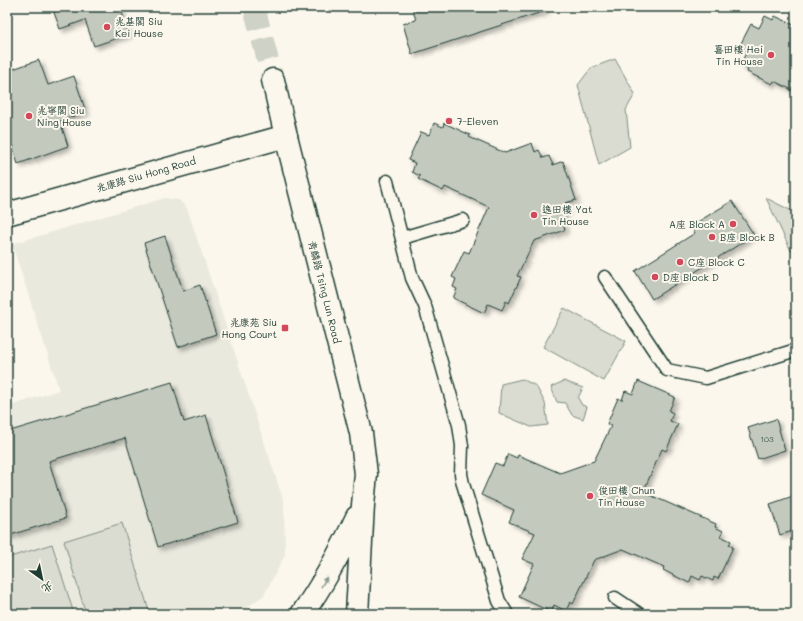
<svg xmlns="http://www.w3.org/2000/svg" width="803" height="621" viewBox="0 0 803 621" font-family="Mali,'LXGW WenKai TC',sans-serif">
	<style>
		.built { fill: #eae9de }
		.green { fill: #dbdcd1; stroke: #7d8c82 }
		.building { fill: #c4c9be; stroke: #1f3d34; filter: url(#shadow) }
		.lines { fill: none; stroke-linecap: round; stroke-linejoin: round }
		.secondary-tunnel { stroke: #cfd2c7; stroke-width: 22; stroke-dasharray: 22 11; stroke-linecap: butt }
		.lane-casing { stroke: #1f3d34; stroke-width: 15 }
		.street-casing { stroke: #1f3d34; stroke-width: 25 }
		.secondary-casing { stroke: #1f3d34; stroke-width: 25 }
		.lane { stroke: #fbf7ec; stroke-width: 12 }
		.street { stroke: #fbf7ec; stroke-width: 22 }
		.secondary { stroke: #fbf7ec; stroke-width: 22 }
		.oneway { fill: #8d9a90 }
		.poi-dot { fill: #d1495b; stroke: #fbf7ec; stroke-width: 1.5 }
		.labels { text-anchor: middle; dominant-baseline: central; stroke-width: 4; stroke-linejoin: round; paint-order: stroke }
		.number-label { font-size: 8px; fill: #486056 }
		.poi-label { font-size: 10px; fill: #1f3d34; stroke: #fbf7ec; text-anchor: start }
		.street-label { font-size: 10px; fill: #1f3d34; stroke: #fbf7ec }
	</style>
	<defs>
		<filter id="shadow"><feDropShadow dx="3.5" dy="3.5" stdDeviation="2" flood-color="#0004"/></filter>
	</defs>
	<rect width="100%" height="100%" fill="#fbf7ec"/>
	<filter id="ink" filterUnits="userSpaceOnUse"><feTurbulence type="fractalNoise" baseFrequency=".025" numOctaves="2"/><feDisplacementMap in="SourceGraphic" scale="8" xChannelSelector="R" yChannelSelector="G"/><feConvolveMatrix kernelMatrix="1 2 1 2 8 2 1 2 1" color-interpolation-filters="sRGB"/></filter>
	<g filter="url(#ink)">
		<path class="built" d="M165 198 179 200 187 208 284 502 285 555 264 595 238 614H7V407L59 390 12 244Z"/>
		<path class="green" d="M615 59 635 94 626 110 630 147 599 165 578 85 591 68Z
			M766 198 796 213V250L791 251Z
			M564 308 626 341 604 381 543 347Z
			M522 379 536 386 545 403 548 425 531 427 499 413 501 384Z
			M564 381 583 388 578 398 582 405 587 407 583 419 572 415 565 403 557 402 551 387Z
			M122 523 150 614H86L64 541Z
			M52 544 74 614H10L7 604V558Z"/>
		<path class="building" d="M52 7H120L129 34 94 46 85 20 60 29Z
			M412 7H544L545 11 412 54 403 24 416 20Z
			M765 16 773 20 775 16 796 26V92L774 81 772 84 747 72 748 69 740 65 747 51 739 47 751 24 759 28Z
			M39 60 48 85 74 76 86 112 60 121 68 146 18 164 7 129V71Z
			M434 123 443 127 444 123 470 135 469 137 505 153 532 143 535 152 539 150 543 158 549 156 553 165 563 161 576 200 565 203 567 210 563 212 565 218 561 219 565 230 534 241 517 276 521 277 509 303 506 301 502 310 488 304 484 313 453 298 457 289 453 287 456 279 452 277 464 251 469 253 489 207 445 187 443 191 418 179 420 176 412 172 415 163 408 160 421 132 429 135Z
			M732 201 754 235 652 299 635 271 695 233 691 226Z
			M165 236 183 291 200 285 216 334 178 347 144 243Z
			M638 381 675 397 669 411 673 413 670 421 678 424 666 451 662 449 643 492 716 524 715 527 723 531 720 536 731 541 729 545 733 547 718 579 714 577 713 581 702 576 700 580 692 576 689 583 663 570 664 567 623 549 594 560 573 604 570 602 566 611 554 605 551 612 519 597 534 564 522 559 535 533 509 522 514 510 481 495 495 463 503 466 508 454 517 458 518 455 560 473 594 461 611 426 607 424 618 398 622 400 625 391 633 394Z
			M172 382 184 422 206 415 238 522 158 547 125 438 49 461 66 518 7 536V432Z
			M776 419 785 450 758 459 748 428Z
			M796 495V530L780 535 770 504Z"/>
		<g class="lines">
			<path class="secondary-tunnel" d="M254 7 273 80"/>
			<g class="lane-casing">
				<path id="lane" d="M387 181 412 278 425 306 459 425 462 446 461 474 463 484 499 601 507 614
					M402 238 463 220
					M605 277 667 370 706 378 796 350
					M615 598 639 614"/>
			</g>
			<g class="street-casing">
				<path id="street" d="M7 214 286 136"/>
			</g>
			<g class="secondary-casing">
				<path id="secondary" d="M273 80 286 136 361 433 366 474 363 505 357 614
					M302 614C324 583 341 551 357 517"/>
			</g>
			<use href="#lane" class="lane"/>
			<use href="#street" class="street"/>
			<use href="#secondary" class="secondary"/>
		</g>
		<defs><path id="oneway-solid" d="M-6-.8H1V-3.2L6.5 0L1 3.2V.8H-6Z"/></defs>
		<use class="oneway" href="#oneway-solid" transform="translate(324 582) rotate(-60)"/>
	</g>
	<g class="poi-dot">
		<circle cx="107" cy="27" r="4"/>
		<circle cx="771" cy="55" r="4"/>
		<circle cx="29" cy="116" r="4"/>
		<circle cx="449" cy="121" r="4"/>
		<circle cx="534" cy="215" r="4"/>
		<circle cx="733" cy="224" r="4"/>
		<circle cx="712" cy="237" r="4"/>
		<circle cx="680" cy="262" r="4"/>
		<circle cx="655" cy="277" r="4"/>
		<rect x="281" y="324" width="8" height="8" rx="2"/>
		<circle cx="590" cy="496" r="4"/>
	</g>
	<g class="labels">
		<g class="number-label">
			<text x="767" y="439">103</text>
		</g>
		<g class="poi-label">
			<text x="115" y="21">兆基閣 Siu<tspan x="115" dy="12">Kei House</tspan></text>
			<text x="763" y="49" text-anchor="end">喜田樓 Hei<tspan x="763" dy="12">Tin House</tspan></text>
			<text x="37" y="110">兆寧閣 Siu<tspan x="37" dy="12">Ning House</tspan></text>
			<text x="457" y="121">7-Eleven</text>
			<text x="542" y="209">逸田樓 Yat<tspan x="542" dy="12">Tin House</tspan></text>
			<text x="725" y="224" text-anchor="end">A座 Block A</text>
			<text x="720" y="237">B座 Block B</text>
			<text x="688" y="262">C座 Block C</text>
			<text x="663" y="277">D座 Block D</text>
			<text x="277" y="322" text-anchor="end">兆康苑 Siu<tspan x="277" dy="12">Hong Court</tspan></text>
			<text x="598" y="490">俊田樓 Chun<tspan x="598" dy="12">Tin House</tspan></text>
		</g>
		<g class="street-label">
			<text transform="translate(146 174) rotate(-16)">兆康路 Siu Hong Road</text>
			<text transform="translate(325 292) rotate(76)">青麟路 Tsing Lun Road</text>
		</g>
	</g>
	<rect width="803" height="621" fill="none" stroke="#fbf7ec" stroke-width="24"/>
	<rect x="12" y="12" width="779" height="597" fill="none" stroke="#1f3d34" stroke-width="1.5" filter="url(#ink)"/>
	<g transform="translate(42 579) rotate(147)" stroke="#fbf7ec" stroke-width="3" paint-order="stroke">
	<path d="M0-3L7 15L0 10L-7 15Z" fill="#1f3d34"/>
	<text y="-6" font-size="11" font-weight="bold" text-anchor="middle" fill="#1f3d34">北</text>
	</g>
</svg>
